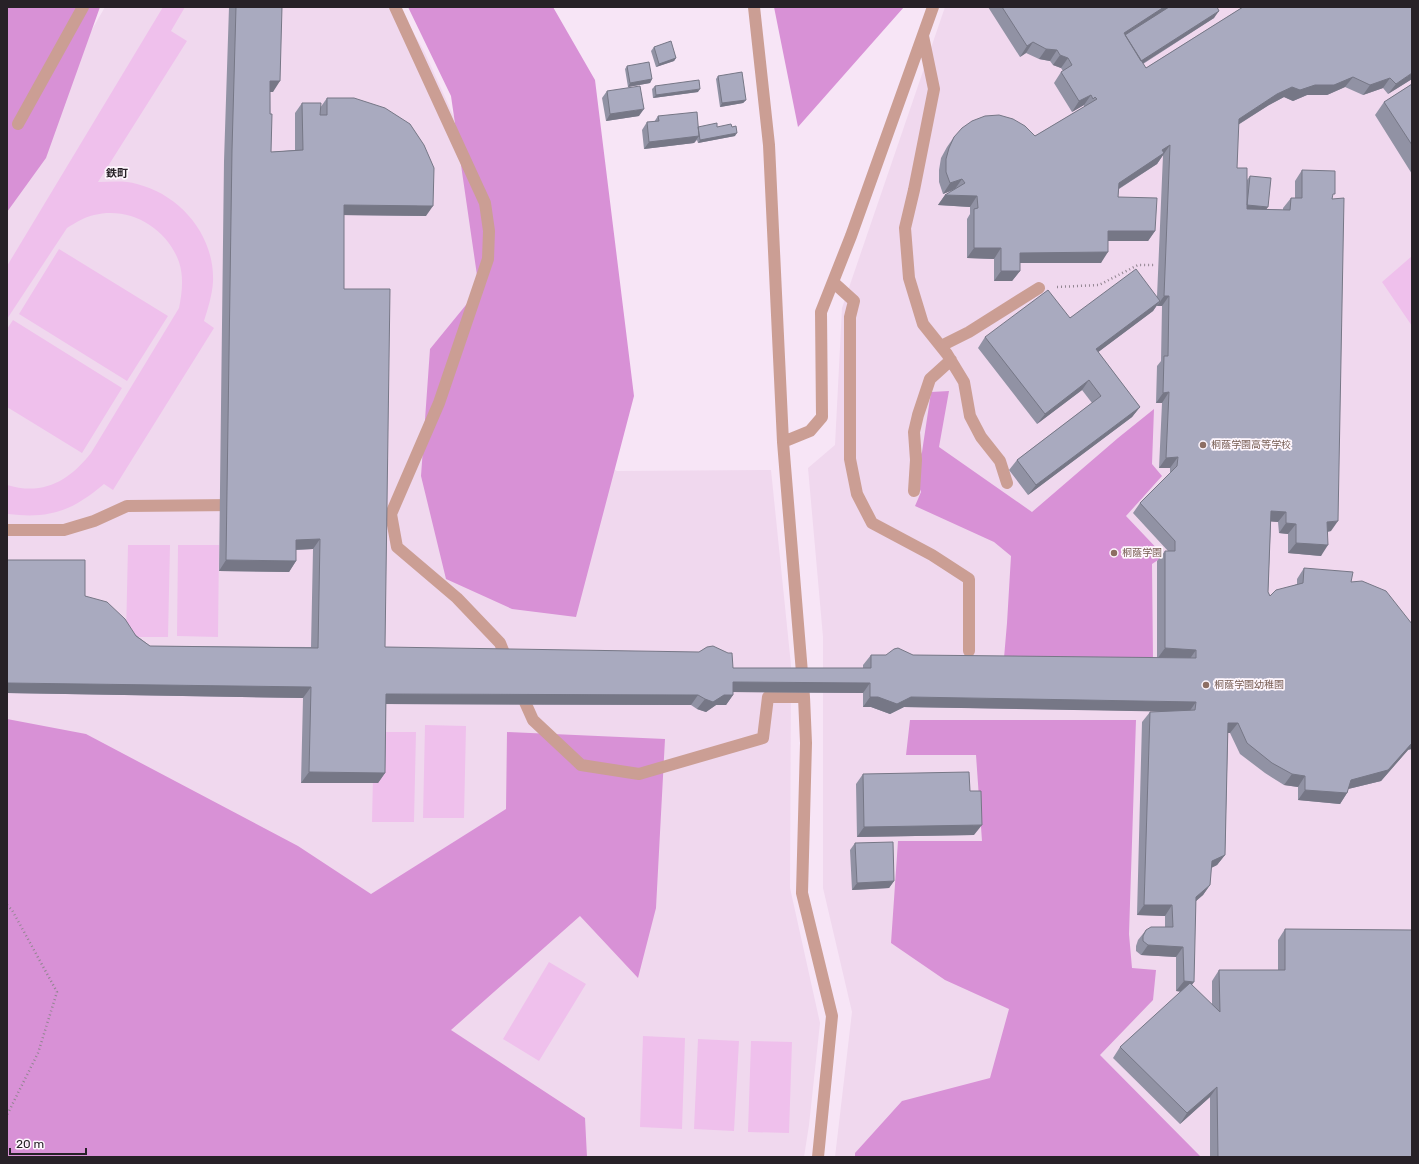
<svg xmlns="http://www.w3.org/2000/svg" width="1419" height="1164" viewBox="0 0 1419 1164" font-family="Rubik,'Noto Sans JP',sans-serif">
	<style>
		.built { fill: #f0d8ee }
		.green { fill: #efc0ec }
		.forest { fill: #d891d6 }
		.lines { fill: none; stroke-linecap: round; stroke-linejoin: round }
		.path { stroke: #928591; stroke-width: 2.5; stroke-dasharray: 1 3; stroke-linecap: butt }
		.minor { stroke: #cb9e94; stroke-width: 12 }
		.wall { fill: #9192a4 }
		.shaded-wall { fill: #767786 }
		.building { fill: #a9aabf; stroke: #767786 }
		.education-dot { fill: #8d6e63; stroke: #fef6fd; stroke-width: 1.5 }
		.labels { text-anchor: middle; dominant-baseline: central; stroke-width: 3.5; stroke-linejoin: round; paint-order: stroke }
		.education-label { font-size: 10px; fill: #785e54; stroke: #fef6fd; text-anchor: start }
		.neighbourhood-label { font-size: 11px; font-weight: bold; fill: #272127; stroke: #fef6fd }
	</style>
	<rect width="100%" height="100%" fill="#f7e5f6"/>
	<path class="built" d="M105 7H399L425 53 490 196 586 453 617 471 771 470 791 665 790 888 820 1023 809 1125 804 1157H482L7 753V177Z
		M945 7H1412V1157H835L852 1012 823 888V637L808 468 835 445 842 308Z"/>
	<path class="green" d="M163 7H185L171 31 187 41 98 182C111 182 124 180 137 184 181 195 215 236 213 282 212 296 208 308 204 321L214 328 113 490 104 484C72 511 50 519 8 514L7 485C43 496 69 481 91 453L179 308C182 293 184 277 179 262 167 228 130 206 94 215 84 217 75 223 67 228L7 319V266Z
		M59 249 168 316 127 381 19 314Z
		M1412 256V326L1382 282Z
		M13 320 122 388 82 453 7 407V329Z
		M128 545H170L168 637H126Z
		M178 545H219L218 637 177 636Z
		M425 725 466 726 464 818H423Z
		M374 732H416L414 822H372Z
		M549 962 586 984 539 1061 503 1039Z
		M643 1036 685 1038 682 1129 640 1127Z
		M698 1039 739 1041 734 1131 694 1129Z
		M751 1041 792 1042 789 1133 748 1132Z"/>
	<path class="forest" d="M7 7H100L46 158 7 212Z
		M408 7H553L595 80 634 396 576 617 512 609 446 579 421 476 430 349 479 289 451 96Z
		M774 7H904L798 127Z
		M949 391 939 447 1032 512 1118 438 1154 409 1152 464 1162 476 1126 516 1164 556 1152 564 1153 660 1004 658 1007 623 1011 556 994 542 915 506 921 492 913 471 922 452 931 392Z
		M7 719 86 734 298 846 371 894 506 809 507 732 665 739 656 908 638 978 580 916 451 1030 585 1118 587 1157H7Z
		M910 720H1136L1129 934 1132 968 1156 970 1153 1000 1100 1055 1201 1157H855V1153L902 1101 990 1078 1009 1009 945 980 891 943 898 841H982L976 755H906Z"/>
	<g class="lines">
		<path class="path" d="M1057 287 1099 285 1138 265H1154
			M7 905 12 910 57 992 38 1053 7 1115"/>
		<path class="minor" d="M395 7 485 203 489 231 488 259 439 403 391 514 397 547 457 598 500 643 508 663
			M754 7 769 145 783 442 804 697 806 743 802 893 832 1016 818 1157
			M923 36 934 89 914 190 905 228 909 278 923 324 947 354 964 382 970 416 981 437 1000 461 1007 483
			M18 124 83 7
			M833 282 854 301 850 317V459L857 494 872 523 932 555 969 579V651
			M941 346 969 332 1039 288
			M783 442 810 431 822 417 821 312 851 236 933 7
			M914 491 916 460 914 432 918 415 930 379 951 360
			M7 530H64L94 521 127 506 235 505
			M520 691 533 720 581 765 639 774 763 738 768 697H804"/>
	</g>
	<path class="wall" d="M229 7H282L273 92H270L271 152 295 150V113L302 103 320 108 327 98 426 216 344 215V289L385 647 733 668H863V665L871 655 1157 658V561L1165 551H1168L1133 513 1140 503 1170 473V468H1159L1162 403H1156L1157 366 1161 361 1162 306H1157V305L1153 311 1098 352 1140 407 1132 417 1028 495 1009 470 1017 460 1092 403 1082 390 1037 424 978 348 985 337 1157 297 1163 155 1157 164 1119 189 1118 197 1155 231 1148 241H1108L1101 263H1020V271L1012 281H994V259L967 258V219L970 214V207L938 205 945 195 954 190 943 194 939 182V170L941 158 947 147 954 137 1035 136 1084 107V105L1072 112 1054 83 1061 72 1063 71 1061 68 1053 65 1050 61 1039 59 1026 53 1020 57 988 7H1217L1214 18 1143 64 1146 68 1243 7 1412 79 1388 94 1383 88 1363 95 1345 87 1327 95H1307L1293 101 1284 97 1269 105 1238 125 1237 168 1247 180 1250 176 1267 209 1283 210V208L1291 198H1295V181L1302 170 1332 198 1331 531 1327 532 1321 556 1288 553V534L1279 533 1278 522 1271 521 1268 592 1270 596 1297 584V579L1304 568 1351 582 1408 750 1381 781 1348 789 1347 793 1340 804 1298 800V787L1284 785 1265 773 1240 754 1230 733H1228L1225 855 1217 865 1211 868 1210 885 1203 895 1196 901 1191 985 1212 1005V981L1219 970H1278V940L1285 929 1412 1157H1210V1097L1180 1124 1113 1058 1120 1047 1181 992 1176 991V957L1141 955 1136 951V946L1138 940 1146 930 1165 927V916L1137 915 1142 722 1150 712 1161 711 904 707 890 714 871 707H863V693L733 692V695L726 705H716L706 712 697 709 691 705 386 704 385 773 378 783H301L303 698 7 693V560L85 596 150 646 311 647 313 549 296 550V561L289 572 219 571 224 161Z
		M654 47 676 58 674 61 656 67 651 51Z
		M627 66 652 79 650 83 628 87 625 69Z
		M718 76 746 100 743 103 720 107 716 79Z
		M1412 84V174L1375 115 1384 102Z
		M655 86 698 92 653 98 652 89Z
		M607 91 639 116 606 121 602 98Z
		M658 116 698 127H717L735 136 698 143 697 140 694 143 644 149 642 130 647 122H654Z
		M863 774 970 791 974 835 857 837 856 784Z
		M855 843 894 881 889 888 852 890 850 850Z"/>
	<path class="shaded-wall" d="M1164 7H1173L1124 38V33Z
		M1219 11 1214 18 1134 69 1139 62Z
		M1033 42 1026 53 1020 57 1027 46Z
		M1046 49 1057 50 1050 61 1039 59Z
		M1060 55 1068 58 1061 68 1053 65Z
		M676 58 674 61 656 67 659 64Z
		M1412 73V79L1388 94 1396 84Z
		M1353 77 1345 87 1327 95H1307L1293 101 1284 97 1269 105 1231 129 1239 119 1277 94 1292 87 1315 85Z
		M1390 78 1383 88 1363 95 1370 85Z
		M652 79 650 83 628 87 630 83Z
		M270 81H280L273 92H263Z
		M700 89 698 92 653 98 656 95Z
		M1091 95 1084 105 1072 112 1079 101Z
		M746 100 743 103 720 107 722 103Z
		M644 109 639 116 606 121 610 114Z
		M737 133 735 136 698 143 700 140Z
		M699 136 694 143 644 149 649 142Z
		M1170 145 1157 164 1112 193 1119 183 1162 150Z
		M962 179 955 189 943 194 950 183Z
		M945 195 977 196 970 207 938 205Z
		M344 205 433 206 426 216 337 215Z
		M1247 205 1268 207 1265 211 1245 209Z
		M1108 231H1155L1148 241H1100Z
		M974 248H1001L994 259 967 258Z
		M1108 252 1101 263H1013L1020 253Z
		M1001 271H1020L1012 281H994Z
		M1164 296H1169L1162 306H1157Z
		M1160 301 1153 311 1089 359 1096 349Z
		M1089 380 1082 390 1037 424 1045 414Z
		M1169 392 1162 403H1156L1163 393Z
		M1140 407 1132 417 1028 495 1036 485Z
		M1178 457 1170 468H1159L1166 458Z
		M1271 511 1286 512 1278 522 1264 521Z
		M1338 521 1331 531 1320 533 1327 522Z
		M1286 523 1296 524 1288 534 1279 533Z
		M320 539 313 549 289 550 296 540Z
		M1296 543 1328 545 1321 556 1288 553Z
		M226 560 296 561 289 572 219 571Z
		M1165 648 1196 650 1189 660 1157 659Z
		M733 682 870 683 863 693 726 692Z
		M7 683 311 687 303 698 7 693Z
		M386 694 698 695 691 705 379 704Z
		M724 695H733L726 705H716L706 712 697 709 705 699Z
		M870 697H911L1196 702 1189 712 904 707 890 714 871 707H863Z
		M1228 723H1238L1230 733H1221Z
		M1412 743V749L1408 750 1381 781 1344 790 1351 780Z
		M309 772 385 773 378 783H301Z
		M1292 774 1305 776 1298 787 1284 785Z
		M1305 790 1347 793 1340 804 1298 800Z
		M982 825 974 835 857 837 864 827Z
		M1225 855 1217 865 1205 871 1212 861Z
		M894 881 889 888 852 890 857 883Z
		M1210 885 1203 895 1189 907 1196 897Z
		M1144 905H1172L1165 916 1137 915Z
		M1148 945 1183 947 1176 957 1141 955Z
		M1184 981 1194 982 1187 992 1176 991Z
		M1217 1087 1210 1097 1180 1124 1187 1113Z"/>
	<path class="building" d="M236 7H282L280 81H270V114H272L271 152 303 150 302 103H321L320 115H327V98H354L385 108 410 124 424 145 434 168 433 206 344 205V289H390L385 647 699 652 707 647 713 646 728 653H732L733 668H871V655H886L894 649 898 648 913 655 1196 658V650L1165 648V551H1175V541L1140 503 1177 466 1178 457 1166 458 1169 392 1163 393 1164 356H1168L1169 296H1164L1170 145 1162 150 1164 153 1119 183 1118 197 1157 198 1155 231H1108V252L1020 253V271H1001V248H974V209L978 208 977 196 945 195 965 183 962 179 950 183 946 172V159L949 148 954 137 962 128 972 121 985 116 999 115 1013 119 1025 126 1035 136 1097 99 1095 97 1093 99 1091 95 1079 101 1061 72 1072 65 1068 58 1060 55 1057 50 1046 49 1033 42 1027 46 1002 7H1164L1124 33 1146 68 1243 7H1412V73L1396 84 1390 78 1370 85 1353 77 1334 85H1315L1300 90 1292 87 1277 94 1239 119 1237 168H1247V209L1290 210 1291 198H1302V170L1335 171V194H1333L1332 199 1344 198 1338 521 1327 522 1328 545 1296 543V524L1286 523V512L1271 511 1268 592 1270 596 1276 590 1303 583 1304 568 1353 572 1351 582 1362 581 1386 591 1412 624V743L1388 770 1351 780 1347 793 1305 790V776L1292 774 1272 763 1247 743 1238 723H1228L1225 855 1212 861 1210 885 1196 897 1194 982 1184 981 1183 947 1148 945 1143 941V936L1146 930 1151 927H1173L1172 905H1144L1150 712 1195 710 1196 702 911 697 897 704 878 697H870V683L733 682V695H724L713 702 705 699 698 695 386 694 385 773 309 772 311 687 7 683V560H85V596L107 602 125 619 136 636 150 646 318 648 320 539 296 540V561L226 560 232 150Z
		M1169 7H1217L1219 11 1141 61 1125 35Z
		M671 41 676 58 659 64 654 47Z
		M649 62 652 79 630 83 627 66Z
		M742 72 746 100 722 103 718 76Z
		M699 80 700 89 656 95 655 86Z
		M1412 84V145L1384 102Z
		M640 86 644 109 610 114 607 91Z
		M697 112 699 136 649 142 647 122 659 121 658 116Z
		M717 123V127L731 124 732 127 736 126 737 133 700 140 698 127Z
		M1250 176 1271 178 1268 207 1247 205Z
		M1136 269 1160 301 1096 349 1140 407 1036 485 1017 460 1101 396 1089 380 1045 414 985 337 1048 290 1070 318Z
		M969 772 970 791H981L982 825 864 827 863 774Z
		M893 842 894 881 857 883 855 843Z
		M1285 929 1412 930V1157H1218L1217 1087 1187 1113 1120 1047 1190 983 1220 1012 1219 970H1285Z"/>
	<g class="education-dot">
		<circle cx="1203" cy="445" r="4"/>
		<circle cx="1114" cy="553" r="4"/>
		<circle cx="1206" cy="685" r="4"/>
	</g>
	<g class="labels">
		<g class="education-label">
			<text x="1211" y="445">桐蔭学園高等学校</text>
			<text x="1122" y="553">桐蔭学園</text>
			<text x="1214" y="685">桐蔭学園幼稚園</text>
		</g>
		<g class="neighbourhood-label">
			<text x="117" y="173">鉄町</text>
		</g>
	</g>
	<rect width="1419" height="1164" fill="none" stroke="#272127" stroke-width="16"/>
	<path d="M10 1148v6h76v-6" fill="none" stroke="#272127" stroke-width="2"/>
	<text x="16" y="1148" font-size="12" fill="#272127" stroke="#fef6fd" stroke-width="3" paint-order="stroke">20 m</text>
</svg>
